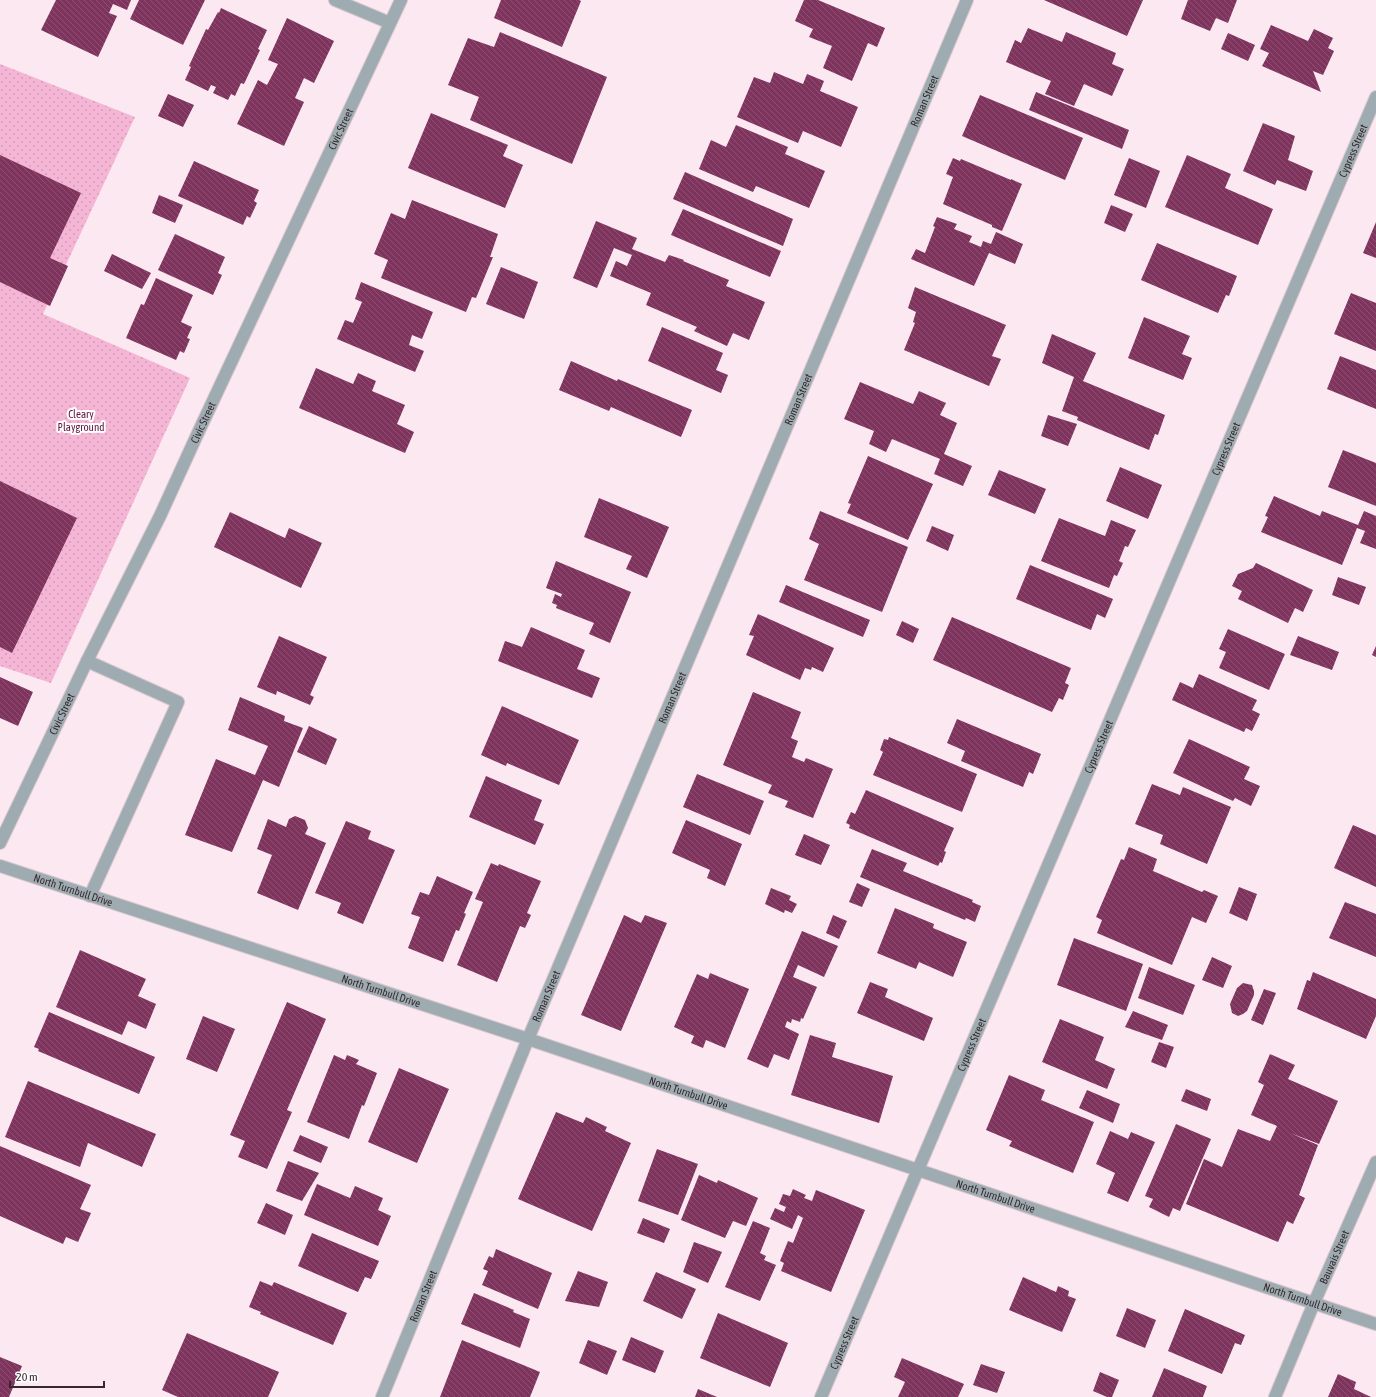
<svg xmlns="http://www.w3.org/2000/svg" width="1376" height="1397" viewBox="0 0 1376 1397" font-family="'Asap Condensed',sans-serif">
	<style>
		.grass { fill: url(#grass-dots) }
		.building { fill: url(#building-back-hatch) }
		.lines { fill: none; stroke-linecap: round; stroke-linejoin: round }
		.minor-casing { stroke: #d8c6ce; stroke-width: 14 }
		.minor { stroke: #9eacb2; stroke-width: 12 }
		.labels { text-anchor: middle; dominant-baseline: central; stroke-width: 4; stroke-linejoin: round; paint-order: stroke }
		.street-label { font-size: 11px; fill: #35292e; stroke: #fff }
		.park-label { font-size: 11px; fill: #5d123f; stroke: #fff }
	</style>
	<defs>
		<pattern id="grass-dots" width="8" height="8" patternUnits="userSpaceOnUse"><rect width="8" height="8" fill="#f5b5d4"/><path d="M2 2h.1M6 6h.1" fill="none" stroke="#d39cb6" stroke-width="1.8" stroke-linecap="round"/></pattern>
		<pattern id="building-back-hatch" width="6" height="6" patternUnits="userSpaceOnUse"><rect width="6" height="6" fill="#7f345e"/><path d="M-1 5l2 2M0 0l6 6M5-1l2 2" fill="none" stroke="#8c5072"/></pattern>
	</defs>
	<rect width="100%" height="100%" fill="#fce8f1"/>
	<path class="grass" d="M0 64 135 117 43 314 190 378 51 683 0 666Z"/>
	<path class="building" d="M56 0H131L127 10 113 4 109 13 117 16 98 57 41 30Z
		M139 0H205L183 45 130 19Z
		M501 0H579L581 1 562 47 494 18Z
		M804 0H818L885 28 877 47 868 43 852 81 823 68 832 46 809 37 813 29 795 21Z
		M1044 0H1143L1127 36Z
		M1188 0H1237L1228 23 1216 18 1210 31 1181 19Z
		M221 8 267 30 258 49 260 50 244 84 241 83 235 96 231 94 228 100 213 93 216 87 211 85 208 91 185 80 191 67 189 66 206 29 208 30 218 12 219 13Z
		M287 18 334 41 314 83 304 78 295 98 304 102 284 146 237 124 258 80 267 85 278 64 268 60Z
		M1271 25 1308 41 1314 29 1333 38 1328 48 1334 51 1323 75 1313 71 1321 92 1262 66 1269 53 1260 49Z
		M1028 28 1062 42 1066 32 1116 53 1112 64 1124 69 1112 96 1084 84 1074 106 1045 94 1051 81 1006 62 1015 40 1021 43Z
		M500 32 607 77 572 164 470 120 479 97 448 85 468 38 494 47Z
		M1228 33 1255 45 1248 61 1221 49Z
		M774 72 803 84 807 74 824 81 820 91 858 107 841 147 803 131 798 143 737 117 754 77 770 83Z
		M1036 92 1129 130 1122 149 1029 110Z
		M168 94 194 105 183 127 158 116Z
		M980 95 1083 138 1065 180 962 136Z
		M431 113 508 145 503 156 523 165 505 208 408 168Z
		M1263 123 1295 136 1288 160 1313 171 1306 191 1277 180 1275 185 1243 171Z
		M736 125 788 147 785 154 825 171 809 208 756 186 753 192 699 169 711 140 726 147Z
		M0 155 81 193 50 258 68 266 50 306 0 282Z
		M1187 155 1231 174 1225 188 1273 209 1258 245 1165 207Z
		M953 158 960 161 961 159 1011 180V179L1022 184 1002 231 992 227V225L943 204 953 177 946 174Z
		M1129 158 1160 171 1146 208 1114 195Z
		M194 161 259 190 254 201 257 203 250 218 247 216 243 225 178 196Z
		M685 172 793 219 783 246 673 199Z
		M159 195 183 205 175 223 152 213Z
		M412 200 498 234 490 257H493L476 298 472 297 466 312 381 278 388 260 374 254 391 213 405 219Z
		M1111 205 1133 214 1125 232 1104 223Z
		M683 209 781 251 770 277 671 235Z
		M937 217 957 224 954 229 972 236 969 242 981 247 983 241 991 244 996 232 1023 244 1015 264 989 253 974 286 911 259 916 249 925 253 935 227 933 226Z
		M596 221 637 238 632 249 665 262 669 255 684 260 683 261 729 280 726 286 765 302 749 340 733 333 727 346 694 331 697 327 646 305 651 293 610 276 616 261 627 266 632 255 614 248 597 288 573 278Z
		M1376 222V258L1363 253Z
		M175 234 225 257 218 273 222 275 213 295 158 270Z
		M1157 243 1237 276 1229 296 1226 295 1218 313 1141 280Z
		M112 254 151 273 142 289 104 271Z
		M501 267 538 282 524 319 486 304Z
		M156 278 193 295 181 322 192 327 187 338 190 339 184 353 180 351 176 360 126 338 141 304 144 305Z
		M361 282 433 312 422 339 412 335 409 345 424 351 415 372 337 339 345 320 353 323 362 302 355 299Z
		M915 287 1006 325 992 356 1001 359 989 386 904 350 915 323 913 322 916 312 908 308Z
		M1351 293 1376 303V351L1334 334Z
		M1144 317 1190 336 1182 354 1192 358 1183 380 1128 358Z
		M662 327 723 353 716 370 728 375 721 393 648 361Z
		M1052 334 1096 353 1083 381 1165 415 1158 435 1155 434 1149 450 1077 420 1078 417 1062 411 1074 377 1042 363Z
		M1340 356 1376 370V409L1327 389Z
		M571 361 617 381 618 379 692 410 681 437 611 407 609 411 559 390Z
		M316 368 353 384 358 373 376 381 372 391 405 405 397 424 414 432 405 453 299 408Z
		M860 382 913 404 919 391 946 403 940 415 957 423 944 454 972 466 963 486 934 474 940 459 892 439 886 452 869 444 874 431 844 419Z
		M1048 415 1077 424 1068 446 1041 436Z
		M1343 450 1376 463V506L1328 487Z
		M868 456 933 484 908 540 847 513 851 504 848 503Z
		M1120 467 1162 485 1148 519 1106 501Z
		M999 470 1046 489 1035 514 988 495Z
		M0 481 77 518 12 653 0 647Z
		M1274 496 1320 516 1322 511 1358 525 1364 511 1376 516V549L1360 543 1365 531 1357 528 1342 565 1261 532 1268 517 1265 516Z
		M599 498 669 527 647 578 626 569 632 556 584 537Z
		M820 511 908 547 882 612 804 580 819 544 809 539Z
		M230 512 285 538 289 528 322 543 301 588 214 547Z
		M1059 518 1105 536 1111 520 1136 530 1128 547 1125 546 1119 561 1123 563 1117 576 1114 575 1109 588 1041 561Z
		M932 526 954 535 948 551 926 541Z
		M556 561 631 592 610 643 589 634 594 623 556 608 557 605 552 603 555 594 561 597 562 594 546 588Z
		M1256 563 1313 590 1303 612 1295 608 1288 623 1238 599 1242 591 1232 586 1238 574 1253 568Z
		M1030 565 1113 599 1105 618 1097 614 1091 630 1016 599Z
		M1338 577 1366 587 1359 605 1332 595Z
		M786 585 870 620 863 637 779 602Z
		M758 614 834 648 823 672 812 667 811 670 805 668 800 680 746 655 754 636 749 635Z
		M952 617 1071 668 1065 683 1069 685 1063 700 1059 698 1052 712 933 660Z
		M902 621 919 629 913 643 896 635Z
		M531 627 585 650 577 669 600 678 592 698 498 661 505 641 522 647Z
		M1228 629 1285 654 1269 690 1219 668 1226 652 1219 649Z
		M279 636 327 657 310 695 314 697 310 705 277 691 276 695 257 687Z
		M1298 636 1339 652 1332 670 1290 655Z
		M1376 646V657L1372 655Z
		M1199 674 1257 700 1252 710 1260 714 1252 731 1246 728 1244 732 1172 700 1180 682 1193 688Z
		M0 677 33 692 18 726 0 718Z
		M753 692 801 712 791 738 798 741 792 757 804 762 806 758 833 769 813 818 785 807 788 801 768 793 772 785 723 765Z
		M240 697 285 716 284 721 303 728 279 787 263 780 232 852 185 835 216 759 255 775 268 746 228 730Z
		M502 706 579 740 559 785 507 763 506 766 481 755Z
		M957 719 1041 754 1033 774 1029 772 1023 787 961 761 965 751 947 743Z
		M309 726 337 739 326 765 297 752Z
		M889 737 977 774 962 812 873 775 883 752 880 750 884 739 888 740Z
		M1189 739 1250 767 1244 779 1260 786 1251 806 1235 798 1233 801 1173 773Z
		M697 774 764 801 750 835 683 807Z
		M486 776 542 800 534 820 544 824 535 845 469 817Z
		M1152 784 1180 795 1183 787 1231 807 1207 864 1160 844 1163 835 1135 824Z
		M866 790 954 828 944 851 946 852 942 863 940 862 938 866 849 828 850 825 846 823 851 812 855 814Z
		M295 816 305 820 308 828 305 834 326 843 298 910 257 893 272 855 257 849 268 819 286 827 289 819Z
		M686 820 742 844 725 886 707 878 710 870 672 853Z
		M346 821 371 831 368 839 395 850 363 924 337 913 341 903 315 893Z
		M1353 825 1376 835V887L1334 868Z
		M804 834 830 845 821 865 795 855Z
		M1129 847 1157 859 1153 871 1202 892 1204 890 1218 896 1206 923 1192 917 1172 965 1097 933 1102 920 1096 917 1121 859 1124 860Z
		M872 849 907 863 903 871 973 900 972 902 981 906 975 922 966 918 965 920 860 877Z
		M491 863 498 866 499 864 541 881 527 913 531 915 525 928 520 926 497 982 457 965 483 902 475 899Z
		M437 876 473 892 464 913 466 914 459 931 456 930 443 962 408 948 420 917 411 914 420 892 429 895Z
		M857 883 870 889 862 907 849 902Z
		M1239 887 1257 894 1247 921 1229 913Z
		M771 888 791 896 789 900 797 904 792 913 785 910 784 913 765 904Z
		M1345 902 1376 914V957L1329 938Z
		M895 908 934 924 933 928 967 942 953 977 919 962 916 969 877 953Z
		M624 915 641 923 645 915 667 923 621 1031 581 1015Z
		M833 915 847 921 839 939 826 933Z
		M802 931 838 946 824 977 798 965 793 977 817 987 803 1019 801 1018 800 1022 792 1019 791 1023 787 1021 785 1027 799 1034 789 1060 774 1054 768 1068 747 1059Z
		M1074 938 1143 964 1126 1011 1057 985Z
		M80 950 146 979 138 996 156 1004 146 1029 128 1021 122 1035 56 1007Z
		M1212 957 1232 966 1223 988 1202 980Z
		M1149 967 1195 985 1183 1015 1138 998Z
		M1313 972 1376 999V1016L1366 1039 1297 1009 1307 980 1310 981Z
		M710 973 749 989 725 1048 706 1040 703 1048 691 1043 694 1036 674 1027 697 974 708 979Z
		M870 982 888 989 885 997 933 1018 924 1041 857 1013Z
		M1243 983 1252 985 1254 991V995L1247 1011 1243 1014 1238 1016 1232 1013 1230 1004 1237 988Z
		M1264 989 1276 993 1263 1025 1251 1020Z
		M287 1002 326 1019 287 1110 292 1112 267 1169 238 1157 245 1141 230 1135Z
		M1133 1011 1168 1025 1162 1040 1125 1027Z
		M49 1012 155 1057 139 1094 38 1051 39 1049 34 1047Z
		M203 1016 235 1029 217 1072 186 1059Z
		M1060 1019 1104 1037 1095 1060 1115 1069 1107 1089 1042 1062Z
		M810 1035 836 1043 832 1057 893 1076 879 1123 791 1095Z
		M1159 1042 1174 1047 1166 1068 1151 1062Z
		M1270 1054 1295 1065 1288 1079 1338 1101 1319 1144 1290 1133 1318 1145 1299 1195 1305 1198 1293 1224 1287 1221 1278 1242 1186 1204 1204 1159 1222 1167 1238 1129 1270 1141 1277 1126 1251 1115 1264 1085 1258 1082Z
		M334 1055 345 1060 347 1055 359 1060 356 1064 377 1073 364 1106 362 1105 349 1139 307 1122Z
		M399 1068 449 1089 417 1163 368 1142Z
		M1009 1075 1045 1090 1041 1100 1094 1122 1073 1173 1009 1146 1012 1141 986 1130Z
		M28 1081 156 1134 142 1167 88 1143 80 1167 5 1137Z
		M1186 1089 1211 1099 1207 1111 1181 1101Z
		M1087 1090 1120 1104 1113 1123 1079 1108Z
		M556 1112 583 1123 586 1117 607 1127 605 1131 631 1143 592 1231 518 1199Z
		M1176 1124 1211 1139 1180 1211 1173 1208 1169 1217 1149 1207 1153 1199 1145 1196Z
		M1110 1131 1128 1139 1131 1132 1155 1142 1128 1202 1107 1193 1115 1173 1096 1164Z
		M300 1135 328 1147 321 1163 293 1151Z
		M0 1146 91 1185 80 1209 91 1213 78 1242 66 1237 63 1244 0 1216Z
		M657 1149 698 1164 678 1215 638 1201Z
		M288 1161 319 1173 302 1201 276 1191Z
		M699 1175 717 1183 718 1180 758 1198 746 1226 733 1221 725 1238 681 1220Z
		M317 1184 350 1198 355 1186 383 1198 378 1210 391 1216 378 1246 304 1215Z
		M793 1189 806 1195 804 1198 812 1201 816 1190 865 1210 831 1292 781 1271 784 1263 780 1261 788 1241 793 1243 803 1218 798 1215 792 1229 770 1219 775 1208 784 1212 786 1207 779 1204 783 1194 790 1196Z
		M266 1203 293 1215 285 1235 257 1223Z
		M643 1218 670 1229 664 1243 637 1233Z
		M753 1221 770 1228 760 1253 766 1256 764 1260 776 1265 760 1301 725 1287Z
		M312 1233 379 1261 371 1279 365 1277 358 1292 298 1266Z
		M694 1242 722 1252 708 1283 683 1272Z
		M496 1249 552 1273 538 1309 482 1285 488 1271 483 1269 489 1256 493 1258Z
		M578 1271 608 1282 599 1307 565 1301Z
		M656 1272 696 1289 682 1319 643 1301Z
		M1023 1277 1056 1292 1058 1286 1069 1291 1068 1296 1076 1299 1062 1332 1009 1310Z
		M260 1281 272 1286 274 1282 347 1313 333 1345 260 1314 261 1312 249 1307Z
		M474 1293 514 1310 513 1312 530 1319 520 1348 461 1324Z
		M1127 1308 1156 1320 1145 1348 1116 1336Z
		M1185 1309 1245 1335 1241 1345 1235 1343 1222 1374 1168 1351Z
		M718 1313 788 1343 770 1387 700 1358Z
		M187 1333 279 1372 268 1397H178L162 1390Z
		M631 1337 664 1351 655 1373 622 1360Z
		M462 1340 540 1372 530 1397H440Z
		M588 1340 617 1351 607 1375 579 1363Z
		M0 1357 22 1366 9 1397H0Z
		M902 1358 964 1384 958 1397H898L905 1382 894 1377Z
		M981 1364 1005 1372 997 1393 973 1385Z
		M1164 1368 1207 1386 1203 1397H1152Z
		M1100 1372 1119 1380 1112 1397H1107L1093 1391Z
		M1338 1374 1356 1382 1354 1389 1371 1397H1328Z
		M698 1389 717 1397H695Z"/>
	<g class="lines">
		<g class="minor-casing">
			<g id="minor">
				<path d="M335 0 390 23"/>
				<path d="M87 661 178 702 90 896"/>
				<path id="s1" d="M0 843 87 661 160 516 197 435 401 0"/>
				<path id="s2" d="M0 866 528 1039 1376 1324"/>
				<path id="s3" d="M382 1397 528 1039 967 0"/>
				<path id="s4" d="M821 1397 1376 97"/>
				<path id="s5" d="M1275 1397 1314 1303 1376 1162"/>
			</g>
		</g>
		<use href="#minor" class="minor"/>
	</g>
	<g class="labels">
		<g class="street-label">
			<text stroke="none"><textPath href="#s3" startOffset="1405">Roman Street</textPath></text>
			<text stroke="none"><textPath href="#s1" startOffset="791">Civic Street</textPath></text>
			<text stroke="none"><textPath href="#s4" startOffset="1355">Cypress Street</textPath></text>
			<text stroke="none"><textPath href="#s3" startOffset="1081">Roman Street</textPath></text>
			<text stroke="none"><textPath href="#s1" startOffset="467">Civic Street</textPath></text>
			<text stroke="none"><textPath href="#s4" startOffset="1031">Cypress Street</textPath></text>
			<text stroke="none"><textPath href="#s3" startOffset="757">Roman Street</textPath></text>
			<text stroke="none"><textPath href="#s1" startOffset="143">Civic Street</textPath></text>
			<text stroke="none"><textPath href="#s4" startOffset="707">Cypress Street</textPath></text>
			<text stroke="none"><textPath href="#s2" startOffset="77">North Turnbull Drive</textPath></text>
			<text stroke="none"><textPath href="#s2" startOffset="401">North Turnbull Drive</textPath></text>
			<text stroke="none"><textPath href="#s3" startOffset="433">Roman Street</textPath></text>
			<text stroke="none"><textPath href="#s4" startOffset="383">Cypress Street</textPath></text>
			<text stroke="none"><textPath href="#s2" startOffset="725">North Turnbull Drive</textPath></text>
			<text stroke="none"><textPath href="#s2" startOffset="1049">North Turnbull Drive</textPath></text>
			<text stroke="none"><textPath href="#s5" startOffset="152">Bauvais Street</textPath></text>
			<text stroke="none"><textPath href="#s3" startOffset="109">Roman Street</textPath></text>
			<text stroke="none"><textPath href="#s2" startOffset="1373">North Turnbull Drive</textPath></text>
			<text stroke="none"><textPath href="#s4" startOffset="59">Cypress Street</textPath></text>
		</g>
		<g class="park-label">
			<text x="81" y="414">Cleary<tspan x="81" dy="13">Playground</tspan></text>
		</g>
	</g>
	<path d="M10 1381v6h94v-6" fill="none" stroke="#35292e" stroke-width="2"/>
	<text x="16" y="1381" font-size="12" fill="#35292e" stroke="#ffffff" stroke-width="3" paint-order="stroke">20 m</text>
</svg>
